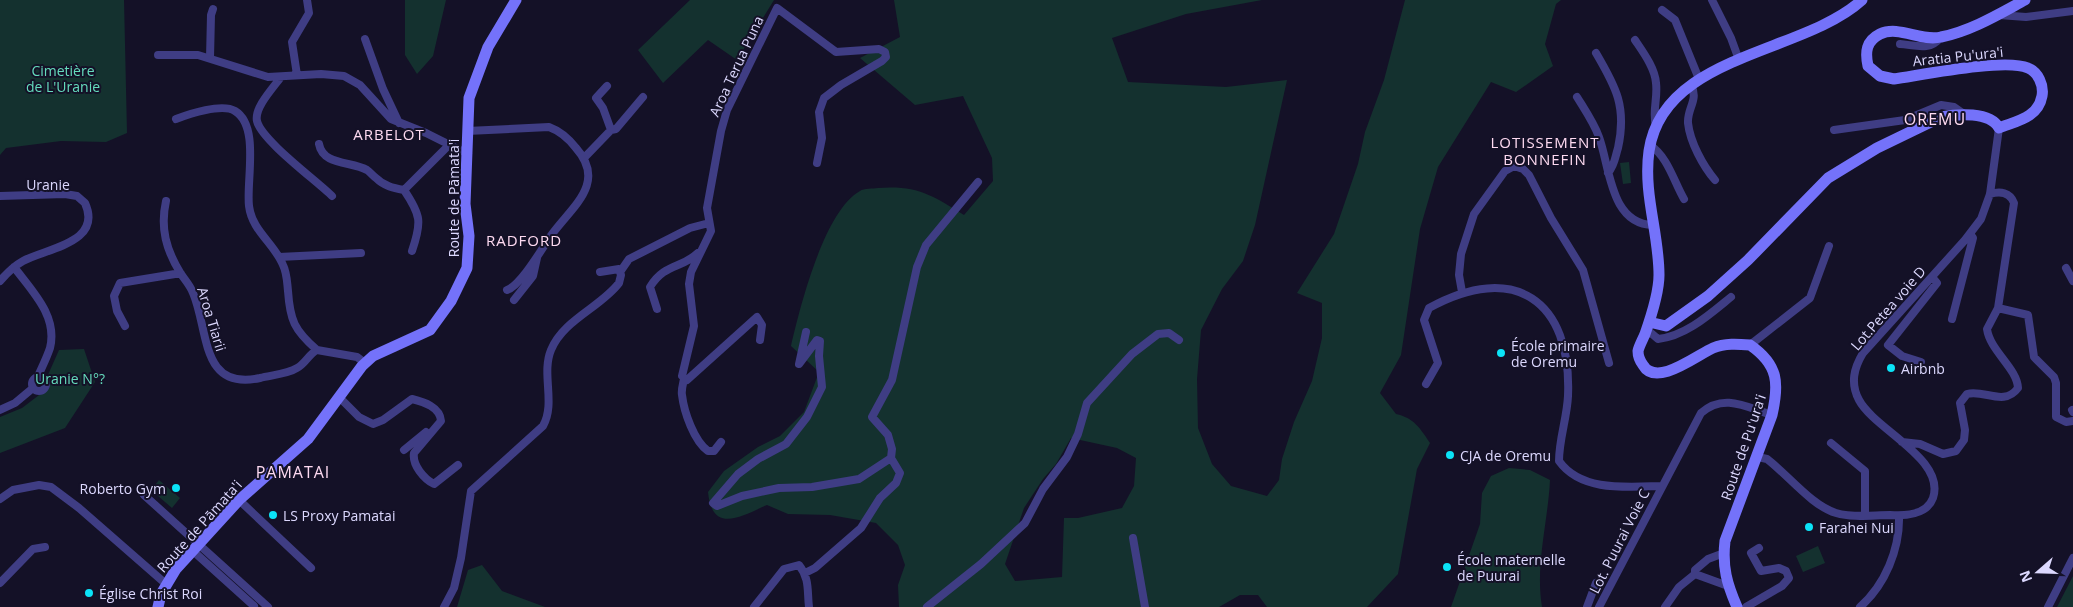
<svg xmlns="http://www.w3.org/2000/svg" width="2073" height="607" viewBox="0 0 2073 607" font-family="'Open Sans',sans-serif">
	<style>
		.green { fill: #14312f; fill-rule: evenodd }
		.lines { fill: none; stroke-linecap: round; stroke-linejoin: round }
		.minor { stroke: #3f3d84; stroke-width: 8 }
		.secondary { stroke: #7472fa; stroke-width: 11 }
		.poi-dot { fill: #0be3f7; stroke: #141127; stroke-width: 2 }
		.labels { text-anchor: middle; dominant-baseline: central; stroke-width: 4; stroke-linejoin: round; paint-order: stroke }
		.street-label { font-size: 14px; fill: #dcd8fe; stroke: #141127 }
		.park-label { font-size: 14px; fill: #65dcbd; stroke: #141127 }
		.poi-label { font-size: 14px; fill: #dcd8fe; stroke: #141127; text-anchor: start }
		.neighbourhood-label { font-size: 15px; letter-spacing: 1px; fill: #fedaf1; stroke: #141127 }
		.quarter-label { font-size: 16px; letter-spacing: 1px; fill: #fedaf1; stroke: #141127 }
	</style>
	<rect width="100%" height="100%" fill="#141127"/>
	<path class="green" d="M0 0H124L127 133 106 142 61 141 6 148 0 155Z
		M405 0H446L433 56 417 74 405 55Z
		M690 0H774L737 60 708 40 663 83 638 50Z
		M894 0H1262L1186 14 1112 38 1128 82 1226 87 1287 80 1255 225 1243 261 1222 289 1201 330 1197 379 1198 428 1212 464 1231 486 1267 496 1279 480 1282 459 1294 422 1312 381 1322 338V303L1297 293 1334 234 1358 164 1365 132 1384 80 1405 0H1561L1556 4 1545 44 1553 66 1516 92 1491 82 1438 167 1420 229 1401 355 1380 393 1396 414C1414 418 1420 428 1430 443L1417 469 1398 574 1367 607H1267L1258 595H1240L1219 607H899L898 585 905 565 898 545 876 523 830 515 788 514 767 505C742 516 712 535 708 492L724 471 758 447 780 436 804 412 819 372 791 346C800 307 824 211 860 191 864 188 873 189 878 188 917 185 932 195 964 215L993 181 992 158 963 96 915 105 860 58 900 37ZM1071 438 1117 448 1136 458 1134 486 1122 508 1078 518H1064L1062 577 1015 581 1005 564 1024 508 1043 479 1056 464Z
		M1629 162 1631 183 1623 184 1620 163Z
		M84 349 95 382 65 428 0 453V417L22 408 47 389V377L59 350Z
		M1509 468 1530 470 1550 480C1548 522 1535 565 1542 607H1451L1480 524 1482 493 1491 476Z
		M159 480 180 498 172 508 151 490Z
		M1818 546 1825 563 1803 572 1796 556Z
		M482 565 502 591 545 607H457L468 570Z
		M2073 576V607H2057Z"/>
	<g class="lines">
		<path class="minor" d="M1712 0 1731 38 1739 60
			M1662 10 1675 20 1699 79
			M1999 15 2026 17 2073 11
			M365 39 383 89 399 123
			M1635 40C1643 52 1655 68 1656 83 1658 99 1652 110 1656 127
			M1900 44C1915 45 1930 51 1940 38
			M1596 53C1616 87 1627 107 1618 148 1615 157 1615 165 1608 173
			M158 55H198L268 77 321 74 344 76 360 85 391 119 426 133 468 154
			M210 58 211 15 213 9
			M297 75 292 42 309 13 307 0
			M281 77C273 88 254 108 257 121 261 140 317 181 332 196
			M1691 85C1699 100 1687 108 1688 123 1690 142 1703 166 1715 180
			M1577 97C1585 110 1594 123 1599 137 1610 167 1610 224 1653 225
			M176 119C189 114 222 103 235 111 260 126 246 181 249 206 252 231 274 243 283 265 287 273 287 282 288 291 290 320 294 330 317 350
			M611 130 616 129 643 97
			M1834 130 1905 120 1941 105 1954 107 1964 114
			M467 131 549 127C560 131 569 139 576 148 608 184 570 208 550 237 541 250 521 285 507 290
			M319 144C323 166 352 161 367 170 370 172 373 176 376 178 384 186 393 188 404 190 421 215 422 222 412 251
			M1650 145C1668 157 1674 182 1684 199
			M584 158 611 130 603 108 596 98 607 86
			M404 190 449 145
			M0 196 65 194 77 196 85 203C103 243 47 248 23 261 14 266 7 273 0 281
			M166 201C160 228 166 250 181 274 185 280 190 285 193 293 209 330 200 391 260 378 272 375 288 374 297 368 305 364 309 354 317 350L357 357 361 360 362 366
			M279 257 361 253
			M14 267C32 291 58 316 50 348 47 357 43 365 39 374L40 377
			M2066 268 2073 281
			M620 272 629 259 690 228 709 223
			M1462 292 1459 275 1461 254 1474 214 1505 171 1514 166 1523 169 1529 175 1551 218 1583 270 1609 363
			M514 300 533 276 537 258
			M1998 308 2028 315 2034 357 2054 377 2056 383V417L2066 422 2073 421
			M657 309 650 287C665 263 681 269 698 253
			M1952 319 1973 238 1970 234
			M125 326 117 311 114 296 120 283 175 274H181
			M806 332 799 364 817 340 820 341 819 356 822 387 807 417 786 444 758 459 738 474 713 503 717 506 742 496 779 488 812 487 859 479 891 458
			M1644 335 1651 333 1658 339C1686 336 1710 314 1731 297
			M760 340 762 325 757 317 687 380 682 376 694 326 689 284 691 272 711 231 707 208 721 131 727 110 777 8 836 52 879 49 885 52 886 57 882 61 841 85 824 98 819 112 822 138 817 163
			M1750 345 1810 298 1829 246
			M1921 362 1902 356 1888 345 1937 283 1932 277
			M32 384a7 7 0 1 1 14 0a7 7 0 1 1-14 0Z
			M684 379C683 384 681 390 682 395 684 412 694 441 708 451H714L721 442
			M1426 384 1438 363 1424 320 1429 308C1514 261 1572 300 1568 396 1567 418 1559 439 1559 461 1581 492 1627 487 1661 486
			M339 397 359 417 373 424 383 420 412 399C424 402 440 407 441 421L414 453C412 465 424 479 434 484L458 465
			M0 410 15 403 33 388
			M2072 410 2073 412
			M1902 442 1920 444 1943 454 1956 451 1964 440 1965 430 1960 403 1967 394C1984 389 2004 407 2018 388 2017 368 1990 351 1987 329L1998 308 2014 203C2010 192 2000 191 1990 194
			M1831 443 1865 471V515
			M404 450 426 432
			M1758 457 1767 459C1788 475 1812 506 1836 513 1853 518 1873 515 1890 515 1904 516 1927 515 1933 498 1946 459 1875 430 1859 400 1850 383 1854 368 1863 353L1965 240 1981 219 1990 194 1999 128
			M144 495 268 607
			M0 499 13 490 39 485 51 487 79 508 166 584
			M239 500 311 568
			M1133 538 1145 607
			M193 551 254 606
			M805 573 815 568 861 528 880 498 896 483 900 473 891 458 892 449 888 435 872 417 892 380 917 267 926 245 978 182
			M1695 574 1728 586
			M0 583 33 549 45 547
			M444 607 454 588 461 558 471 491 543 426C556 403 541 374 551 350 563 320 601 307 619 283L621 275 619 269 600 272
			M754 607 784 569 799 565C810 579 807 591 809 607
			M927 607 981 564 1025 523 1043 489 1067 457 1078 434 1087 403 1132 354 1158 334 1169 333 1179 340
			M1587 607 1596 583
			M1599 607 1701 413C1724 393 1746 407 1772 415
			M1665 607 1679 587 1695 574V570L1708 559 1724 553
			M1746 607 1782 586 1789 578 1786 571 1779 568 1761 571 1751 553 1759 548
			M1860 607C1885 585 1900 549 1899 516
			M2048 607 2073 558"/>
		<path class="secondary" d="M1649 322 1666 326 1708 296 1748 260 1828 178 1877 148 1941 117C1957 114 1990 111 1999 128 2016 121 2038 118 2042 96 2044 85 2038 72 2028 68 2005 58 1922 75 1894 79L1880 76 1868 66C1865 52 1866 41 1880 34 1899 25 1921 42 1941 37 1971 31 1999 14 2025 0
			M158 607 161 594 176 569 239 500 308 439 362 366 373 356 430 330 451 301 467 268 469 236 465 204 469 98 488 47 516 0
			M1737 607C1727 584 1722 567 1725 541L1772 415C1779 384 1779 365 1750 345 1738 344 1725 343 1713 348 1697 355 1656 388 1643 365 1640 361 1638 357 1638 351 1639 346 1643 339 1645 334 1651 317 1659 293 1659 275 1659 233 1643 194 1649 151 1663 54 1803 54 1862 0"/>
	</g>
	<g class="poi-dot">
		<circle cx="1501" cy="353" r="5"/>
		<circle cx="1891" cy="368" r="5"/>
		<circle cx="1450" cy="455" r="5"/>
		<circle cx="176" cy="488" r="5"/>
		<circle cx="273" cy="515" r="5"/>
		<circle cx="1809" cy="527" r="5"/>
		<circle cx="1447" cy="567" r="5"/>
		<circle cx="89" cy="593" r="5"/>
	</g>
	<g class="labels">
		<g class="street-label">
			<text transform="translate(1958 56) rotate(-6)">Aratia Pu'ura'i</text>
			<text transform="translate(736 66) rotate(-65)">Aroa Terua Puna</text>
			<text x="48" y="184">Uranie</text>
			<text transform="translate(453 198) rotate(-90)">Route de Pāmata'i</text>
			<text transform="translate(1888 308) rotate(-49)">Lot.Petea voie D</text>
			<text transform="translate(212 319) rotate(73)">Aroa Tiarii</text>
			<text transform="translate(1743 447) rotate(-71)">Route de Pu'ura'i</text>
			<text transform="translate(199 526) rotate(-48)">Route de Pāmata'i</text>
			<text transform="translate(1619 541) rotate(-63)">Lot. Puurai Voie C</text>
		</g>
		<g class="park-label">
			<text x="63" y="70">Cimetière<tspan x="63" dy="16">de L'Uranie</tspan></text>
			<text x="70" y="378">Uranie N°?</text>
		</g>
		<g class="poi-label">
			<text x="1511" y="345">École primaire<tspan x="1511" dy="16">de Oremu</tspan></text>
			<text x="1901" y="368">Airbnb</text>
			<text x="1460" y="455">CJA de Oremu</text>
			<text x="166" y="488" text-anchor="end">Roberto Gym</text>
			<text x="283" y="515">LS Proxy Pamatai</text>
			<text x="1819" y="527">Farahei Nui</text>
			<text x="1457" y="559">École maternelle<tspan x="1457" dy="16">de Puurai</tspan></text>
			<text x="99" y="593">Église Christ Roi</text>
		</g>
		<g class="neighbourhood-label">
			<text x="389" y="134">ARBELOT</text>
			<text x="1545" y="142">LOTISSEMENT<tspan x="1545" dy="17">BONNEFIN</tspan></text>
			<text x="524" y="240">RADFORD</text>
		</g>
		<g class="quarter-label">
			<text x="1935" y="119">OREMU</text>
			<text x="293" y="472">PAMATAI</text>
		</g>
	</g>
	<g transform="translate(2038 572) rotate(250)" stroke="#141127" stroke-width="4" paint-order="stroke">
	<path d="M0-4L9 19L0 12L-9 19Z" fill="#dcd8fe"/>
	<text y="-8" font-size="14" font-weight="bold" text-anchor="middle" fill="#dcd8fe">N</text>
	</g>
</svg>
